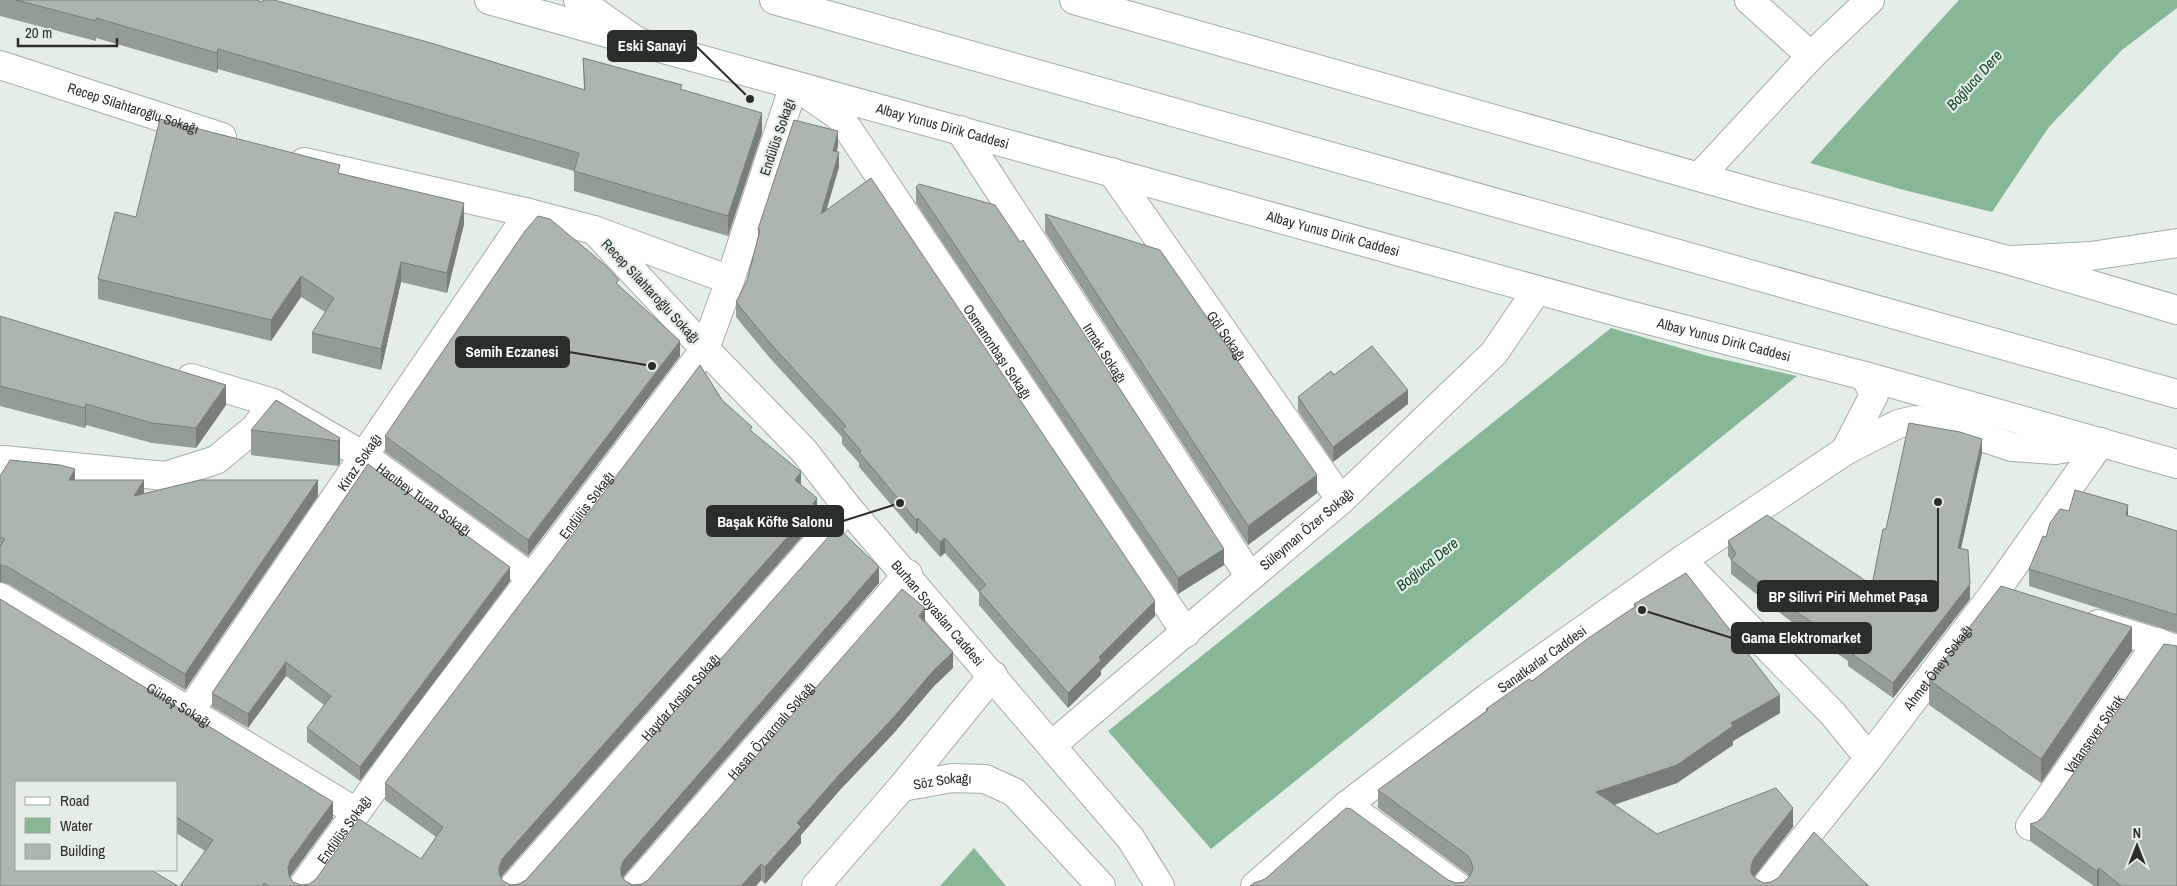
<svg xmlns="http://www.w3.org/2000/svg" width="2177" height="886" viewBox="0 0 2177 886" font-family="'Archivo Narrow',sans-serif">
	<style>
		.water { fill: #88b796 }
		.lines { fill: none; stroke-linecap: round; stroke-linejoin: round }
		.street-casing { stroke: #a4ada6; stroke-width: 30 }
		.secondary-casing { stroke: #a4ada6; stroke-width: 30 }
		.primary-casing { stroke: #a4ada6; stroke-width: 30 }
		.highway-casing { stroke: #a4ada6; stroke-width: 30 }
		.street { stroke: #fff; stroke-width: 28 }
		.secondary { stroke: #fff; stroke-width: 28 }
		.primary { stroke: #fff; stroke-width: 28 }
		.highway { stroke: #fff; stroke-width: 28 }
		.wall { fill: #949c96 }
		.shaded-wall { fill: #787f7a }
		.building { fill: #acb5ae; stroke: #787f7a }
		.labels { text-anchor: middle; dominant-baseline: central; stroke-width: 4.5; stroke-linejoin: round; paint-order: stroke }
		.street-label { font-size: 14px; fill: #2a2e2b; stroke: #e4eee7 }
		.water-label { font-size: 15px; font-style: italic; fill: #0d4525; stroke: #e4eee7 }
		.leader { fill: none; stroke: #2a2e2b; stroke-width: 2 }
		.callout-dot { fill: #2a2e2b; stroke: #e4eee7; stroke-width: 2 }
		.callout { fill: #2a2e2b; stroke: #2a2e2b; stroke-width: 2 }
		.callout-label { font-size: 15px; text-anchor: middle; font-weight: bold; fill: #fff }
	</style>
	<rect width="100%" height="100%" fill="#e4eee7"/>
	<path class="water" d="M1959 0H2177V8L2122 50 2049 127 1992 212 1900 189 1810 163Z
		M1611 328 1708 356 1797 376 1211 849 1108 731Z
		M974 848 1006 886H940Z"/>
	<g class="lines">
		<g class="street-casing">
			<g id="street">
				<path d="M489 0 632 40"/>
				<path d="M1749 0 1811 56"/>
				<path id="s1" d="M0 65 222 137"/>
				<path id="s2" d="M797 87 840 117 1186 633"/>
				<path id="s3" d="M960 130 1250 577"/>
				<path d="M304 162 529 213 594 230 730 280"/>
				<path id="s4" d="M1112 172 1341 500"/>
				<path d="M1699 177 1811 56 1870 0"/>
				<path id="s5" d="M191 378 273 403 364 456 532 578"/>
				<path d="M0 463 4 460 165 476 216 460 255 428 273 403"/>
				<path d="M1682 560 1833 714 1869 758"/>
				<path id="s6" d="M0 597 356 812"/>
				<path d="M2098 624 2177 649"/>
				<path id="s7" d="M190 711 529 213"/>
				<path id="s8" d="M1052 745 1341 500 1494 353 1537 290"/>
				<path d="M1347 805 1457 886"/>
				<path id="s9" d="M2030 826 2158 642"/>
				<path id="s10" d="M303 886 414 733 705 349 594 230"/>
				<path id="s11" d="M514 886 848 508"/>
				<path id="s12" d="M636 886 908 574"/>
				<path id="s13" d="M1766 886 1869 758 1995 592 2101 442"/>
			</g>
		</g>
		<g class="secondary-casing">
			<g id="secondary">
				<path id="s14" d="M794 85 730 280 705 349 804 451 848 508 1131 839 1160 886"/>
				<path d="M1845 451 1874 395 1865 376"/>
				<path id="s15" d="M902 787 952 778 985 779 1014 792 1101 886"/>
				<path d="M816 886 902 787 993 675"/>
				<path id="s16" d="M1255 886 1347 805 1487 698 1682 560 1845 451 1898 424 1915 420 1936 422 2012 447 2056 450 2101 442"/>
			</g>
		</g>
		<g class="primary-casing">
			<g id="primary">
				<path id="s17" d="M638 42 1625 314 1865 376 2177 464"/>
				<path d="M2012 260 2091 256 2177 243"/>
			</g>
		</g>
		<g class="highway-casing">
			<path id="highway" d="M578 0 638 42
				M774 0 2177 394
				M1074 0 1759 194 2008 260 2177 310"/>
		</g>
		<use href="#street" class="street"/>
		<use href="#secondary" class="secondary"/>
		<use href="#primary" class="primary"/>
		<use href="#highway" class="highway"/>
	</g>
	<path class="wall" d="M0 0H256L584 90 583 58 682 90 762 133 728 236 574 191V171L218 69 217 73 96 38V41L0 16Z
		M838 146 836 151 839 167 826 210 1155 616 1101 670V675L1068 708 979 605V592L945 553 940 557 918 532 916 534 859 467V463L842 444V437L769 357 736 317V302L747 281 758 237V229Z
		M340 173 464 224 447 293 401 282 381 370 312 353V333L325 312 301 297 271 341 98 299V279L136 217Z
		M916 187 1224 565 1178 594 916 203Z
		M1045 214 1317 493 1248 545 1045 232Z
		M619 285 680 356 528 556 385 452V436Z
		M0 316 226 405 196 448 152 443 86 425 85 428 0 406Z
		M1334 375 1408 404 1333 462 1298 411V397Z
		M722 400 801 485 817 514 815 517V522L502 876 501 878 503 881 511 885 519 884 526 880 879 583 624 876 623 878 625 881 633 885 642 884 648 880 925 623 953 668 934 686 893 734 839 791 801 835V843L765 884 761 880 756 886H180L205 851 176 833V782L0 886V599L333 818 290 877 293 882 301 885 309 884 421 859 436 837 385 800V783Z
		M251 430 340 438V463L338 466 251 455Z
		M1982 453 1961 548 1970 599 1893 698 1848 666V661L1798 627 1731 574V560L1728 556V541L1872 585 1886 529Z
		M368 464 510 581 360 781 307 742V728L324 705 286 676 248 728 212 707V693Z
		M0 476 75 480 144 494 318 496 185 690 8 584 0 582Z
		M2128 516 2177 531V633L2029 586V569L2046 537Z
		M1634 604 1780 713 1733 741V745L1677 783 1614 805 1657 834 1793 827 1754 876 1756 879 1764 883 1862 880 1869 886H1250L1448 880 1456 883 1464 882 1469 877 1467 874 1378 808V790L1486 711V709L1532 681 1634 607Z
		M2132 651 2041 783 1929 705V680Z
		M2043 817 2177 886H2094L2030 841V824L2037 822Z"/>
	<path class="shaded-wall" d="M218 49V69L217 73V53Z
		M762 113V133L728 236V216Z
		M838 131V146L833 165V151Z
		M839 152V167L821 229V214Z
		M464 203V224L447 293V273Z
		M401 262V282L381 370V349Z
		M301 276V297L271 341V320Z
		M680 341V356L528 556V540Z
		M226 385V405L196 448V428Z
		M1408 390V404L1333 462V447Z
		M86 404V425L85 428V408Z
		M340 438V463L338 466V441Z
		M1982 439V453L1958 562V548Z
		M75 469V486L69 480Z
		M801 472V489L795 480Z
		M1317 475V493L1248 545V526Z
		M144 480V496H134Z
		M318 480V496L185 690V674Z
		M817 498V514L815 517V522L502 876 499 883V867L502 859Z
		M2128 505V522L2126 515Z
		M918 518V532L916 534V520Z
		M945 538V553L940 557V542Z
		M1224 549V565L1178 594V578Z
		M0 565H1V581L0 582Z
		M510 567V581L360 781V767Z
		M879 567V583L624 876 621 883V867L624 860Z
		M1970 584V599L1893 698V683Z
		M1155 601V616L1101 670V675L1068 708V693L1099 657Z
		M925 608V625L919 616Z
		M2132 627V651L2041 783V759Z
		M953 652V668L934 686 893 734 839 791 801 835V843L765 884V867L797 823 839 775 934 670Z
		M286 662V676L248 728V714Z
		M1780 695V713L1733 741V745L1677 783 1596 811V792L1731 723Z
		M333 802V818L290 877 288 884V868L290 861Z
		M1793 808V827L1754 877 1751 884V866L1754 858Z
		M761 864V880L756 886H741Z
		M2099 868V886H2097V871Z"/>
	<path class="building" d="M16 0H256L262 2 263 0H274L431 43 585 90 583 58 682 85 680 89 762 113 728 216 574 171 579 153 218 49 217 53 96 18V21Z
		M160 119 340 165 338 173 464 203 447 273 401 262 381 349 312 333 334 298 301 276 271 320 98 279 115 212 136 217Z
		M794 120 838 131 833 151 839 152 821 214 871 178 1155 601 1099 657 1101 660 1068 693 979 591 986 585 945 538 940 542 918 518 916 520 859 452 861 451 842 429 846 426 769 342 736 302 747 281 760 230 758 229Z
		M919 184 995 205 1020 242 1023 240 1224 549 1178 578 916 187Z
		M1045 214 1160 250 1317 475 1248 526Z
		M538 216 550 219 605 265 619 280 616 283 680 341 528 540 385 436 525 231Z
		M0 316 226 385 196 428 152 423 86 404 85 408 0 386Z
		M1372 346 1408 390 1333 447 1298 397 1331 371 1334 375Z
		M700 365 722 400 752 427 750 430 801 472 795 480 817 498 813 504 815 506 502 859 499 867V874L503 881 511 885 519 884 526 880 837 527 879 567 624 860 621 867V875L625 881 633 885 642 884 648 880 902 589 925 608 919 616 953 652 934 670 893 718 839 775 797 823 801 827 765 867 761 864 741 886H269L264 883 262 886H180L213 840 176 817V782H16V870H151L178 886H0V599L333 802 290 861 288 868 289 876 293 882 301 885 309 884 316 879 359 819 421 859 443 827 385 783Z
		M276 400 340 438 338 441 251 430Z
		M1909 423 1960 432 1982 439 1958 548 1968 550 1970 584 1893 683 1848 651 1851 648 1798 613 1731 560 1736 554 1728 541 1767 515 1872 585 1883 529H1886Z
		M10 460 60 465 75 469 69 480H144L134 496 200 480H318L185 674 8 567 0 565V547L5 539 0 537V476Z
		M368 464 510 567 360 767 307 728 331 696 286 662 248 714 212 693Z
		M2075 490 2128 505 2126 515 2177 531V615L2029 569 2043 536 2046 537 2050 523 2060 509 2069 511Z
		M1686 573 1780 695 1731 723 1733 726 1677 765 1596 792 1657 834 1776 788 1793 808 1754 858 1751 866V873L1756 879 1764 883 1771 882 1778 878 1814 832 1862 880 1869 886H1250L1254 883 1265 879 1346 808 1351 809 1448 880 1456 883 1464 882 1470 876 1473 869 1471 861 1467 855 1378 790 1488 710 1486 709 1529 679 1532 681 1587 639 1636 606 1634 604Z
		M2001 586 2132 627 2041 759 1929 680Z
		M2164 644 2177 646V886H2121L2099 868 2097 871 2030 824 2037 822 2043 817Z"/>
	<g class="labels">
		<g class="street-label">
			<text stroke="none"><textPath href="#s1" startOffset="140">Recep Silahtaroğlu Sokağı</textPath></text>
			<text stroke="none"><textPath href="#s17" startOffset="316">Albay Yunus Dirik Caddesi</textPath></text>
			<text transform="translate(777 137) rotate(-71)">Endülüs Sokağı</text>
			<text stroke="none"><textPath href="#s17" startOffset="721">Albay Yunus Dirik Caddesi</textPath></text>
			<text transform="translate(651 291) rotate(47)">Recep Silahtaroğlu Sokağı</text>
			<text stroke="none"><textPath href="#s4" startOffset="200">Göl Sokağı</textPath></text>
			<text stroke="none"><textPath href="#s17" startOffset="1126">Albay Yunus Dirik Caddesi</textPath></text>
			<text stroke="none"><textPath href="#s2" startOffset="335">Osmanonbaşı Sokağı</textPath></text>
			<text stroke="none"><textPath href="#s3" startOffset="266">Irmak Sokağı</textPath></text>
			<text stroke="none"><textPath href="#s7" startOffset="301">Kiraz Sokağı</textPath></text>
			<text stroke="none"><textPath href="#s5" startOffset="265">Hacıbey Turan Sokağı</textPath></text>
			<text stroke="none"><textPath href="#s10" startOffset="475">Endülüs Sokağı</textPath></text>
			<text stroke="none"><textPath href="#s8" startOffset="334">Süleyman Özer Sokağı</textPath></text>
			<text stroke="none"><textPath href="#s14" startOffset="631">Burhan Soyaslan Caddesi</textPath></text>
			<text stroke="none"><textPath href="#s16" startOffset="366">Sanatkarlar Caddesi</textPath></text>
			<text stroke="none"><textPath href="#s13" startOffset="278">Ahmet Öney Sokağı</textPath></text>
			<text stroke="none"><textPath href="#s11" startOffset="252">Haydar Arslan Sokağı</textPath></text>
			<text stroke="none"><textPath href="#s6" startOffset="209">Güneş Sokağı</textPath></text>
			<text stroke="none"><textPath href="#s12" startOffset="206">Hasan Özvarnalı Sokağı</textPath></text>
			<text stroke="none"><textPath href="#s9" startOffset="112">Vatansever Sokak</textPath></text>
			<text stroke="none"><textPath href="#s15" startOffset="41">Söz Sokağı</textPath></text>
			<text stroke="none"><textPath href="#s10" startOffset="70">Endülüs Sokağı</textPath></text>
		</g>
		<g class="water-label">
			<text transform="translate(1974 80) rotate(-48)">Boğluca Dere</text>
			<text transform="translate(1427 564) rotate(-39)">Boğluca Dere</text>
		</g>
	</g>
	<path class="leader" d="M750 99L696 46M652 366L569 352M900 503L843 521M1938 502L1938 596M1642 610L1732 638"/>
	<g class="callout-dot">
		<circle cx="750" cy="99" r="5"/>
		<circle cx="652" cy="366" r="5"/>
		<circle cx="900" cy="503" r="5"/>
		<circle cx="1938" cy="502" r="5"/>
		<circle cx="1642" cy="610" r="5"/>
	</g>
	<g class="callout">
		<rect x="608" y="31" width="88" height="30" rx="5"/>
		<rect x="456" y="337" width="113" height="30" rx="5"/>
		<rect x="707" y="506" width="136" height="30" rx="5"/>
		<rect x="1758" y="581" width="180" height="30" rx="5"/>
		<rect x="1732" y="623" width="139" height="30" rx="5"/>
	</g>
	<g class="callout-label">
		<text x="652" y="51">Eski Sanayi</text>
		<text x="512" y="357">Semih Eczanesi</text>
		<text x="775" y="527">Başak Köfte Salonu</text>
		<text x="1848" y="602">BP Silivri Piri Mehmet Paşa</text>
		<text x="1801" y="643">Gama Elektromarket</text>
	</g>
	<rect x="15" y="781" width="162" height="90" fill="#e4eee7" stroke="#9aa19c"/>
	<rect x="25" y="797" width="25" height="8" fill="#ffffff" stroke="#9aa19c"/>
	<text x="60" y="806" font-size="15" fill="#2a2e2b">Road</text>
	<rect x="25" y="818" width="25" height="15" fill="#88b796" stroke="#9aa19c"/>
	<text x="60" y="831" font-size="15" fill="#2a2e2b">Water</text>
	<rect x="25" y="844" width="25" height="15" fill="#acb5ae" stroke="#9aa19c"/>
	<text x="60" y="856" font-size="15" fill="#2a2e2b">Building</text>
	<g transform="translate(2137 846)" stroke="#e4eee7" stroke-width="4" paint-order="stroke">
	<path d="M0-4L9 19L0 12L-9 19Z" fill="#2a2e2b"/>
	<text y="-8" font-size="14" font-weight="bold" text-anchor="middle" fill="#2a2e2b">N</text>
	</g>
	<path d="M18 38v8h99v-8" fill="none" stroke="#2a2e2b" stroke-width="2.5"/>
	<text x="25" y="38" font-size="15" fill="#2a2e2b" stroke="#e4eee7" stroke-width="4" paint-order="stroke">20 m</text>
</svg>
